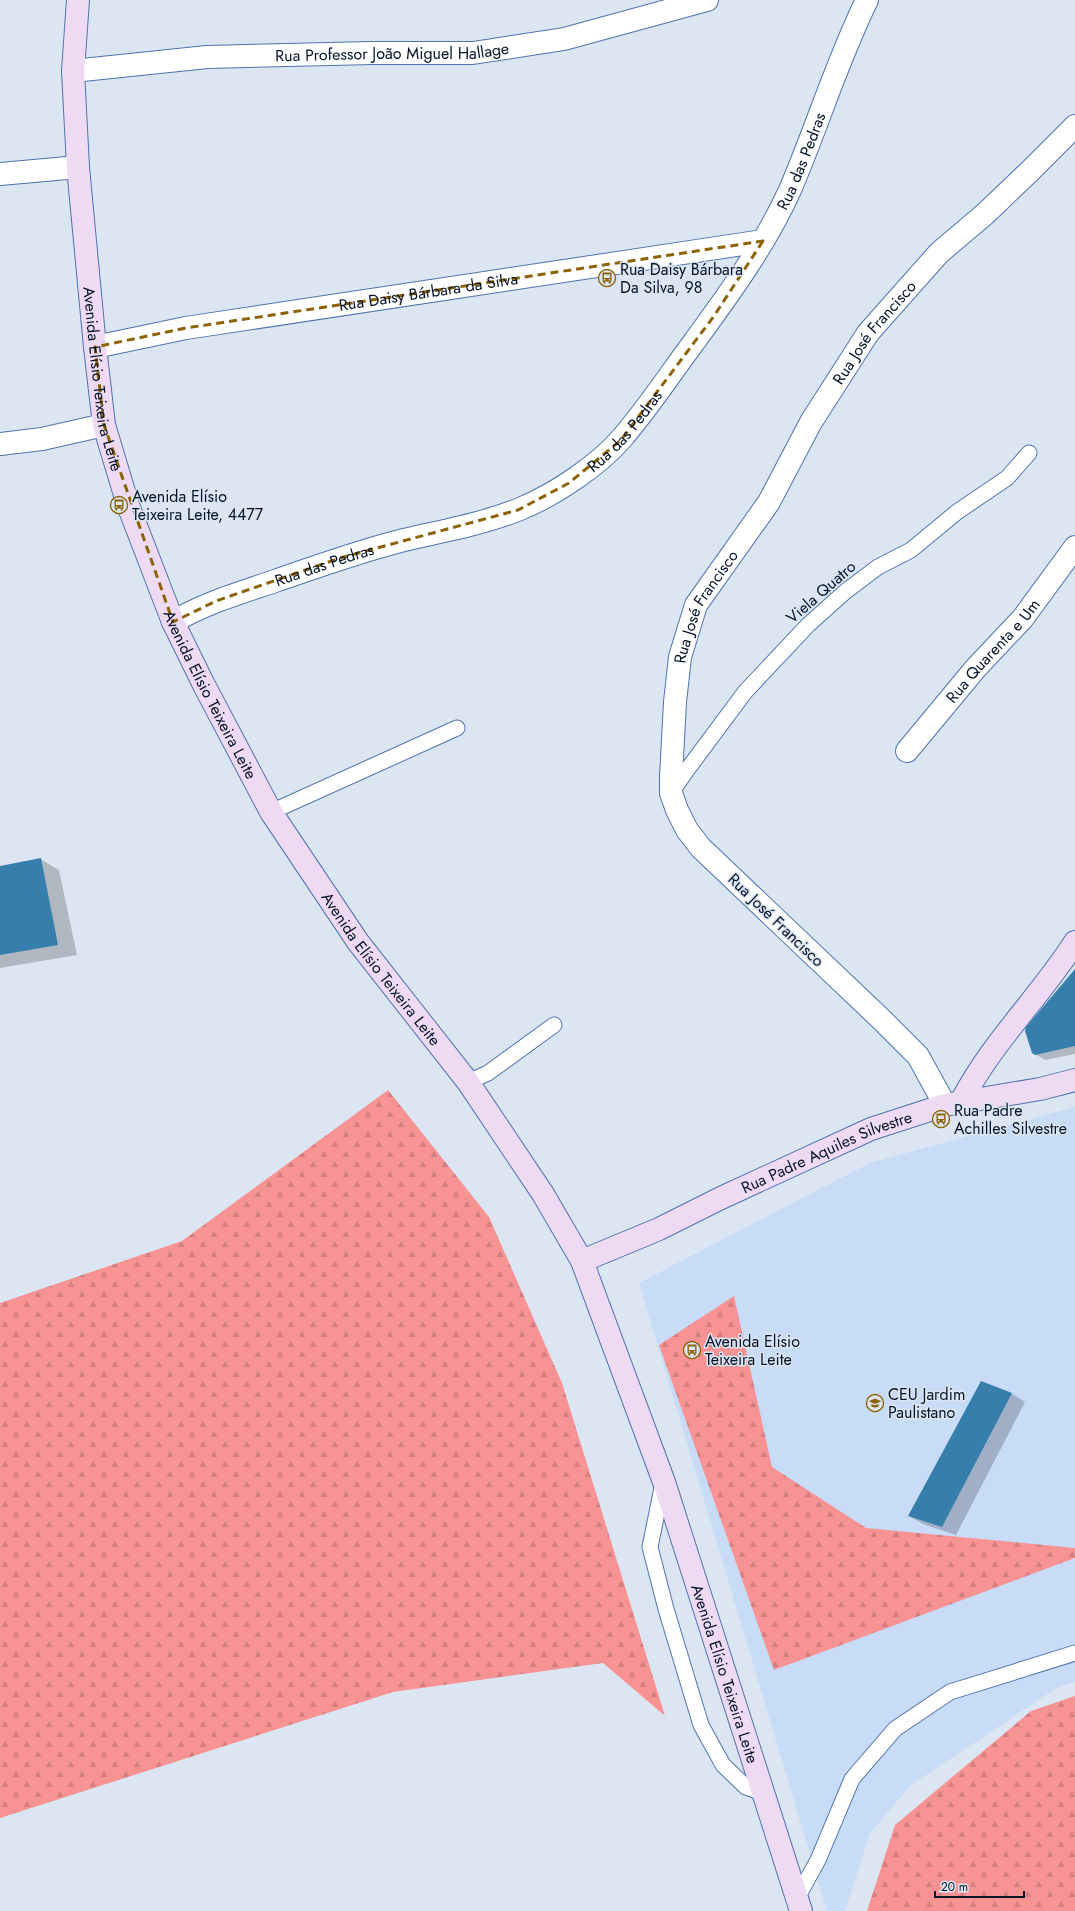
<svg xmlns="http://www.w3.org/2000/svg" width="1075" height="1911" viewBox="0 0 1075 1911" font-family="Jost,sans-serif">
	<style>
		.built { fill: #c8dbf7 }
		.forest { fill: url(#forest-firs) }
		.shadow { fill: #0003 }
		.building { fill: #367eac }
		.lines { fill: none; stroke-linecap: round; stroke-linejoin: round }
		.lane-casing { stroke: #4f73ae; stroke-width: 17 }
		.street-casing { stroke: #4f73ae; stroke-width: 24 }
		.secondary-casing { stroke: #4f73ae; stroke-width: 24 }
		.lane { stroke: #fff; stroke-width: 15 }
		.street { stroke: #fff; stroke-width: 22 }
		.secondary { stroke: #eedbf3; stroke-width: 22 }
		.marked { fill: none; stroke: #8c6306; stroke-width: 3; stroke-dasharray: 8 5; stroke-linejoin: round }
		.labels { text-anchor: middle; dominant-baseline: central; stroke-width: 3; stroke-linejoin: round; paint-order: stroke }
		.street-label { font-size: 16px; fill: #051329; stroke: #dce5f2 }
		.poi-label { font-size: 16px; fill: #051329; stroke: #dce5f2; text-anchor: start }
	</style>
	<defs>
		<pattern id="forest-firs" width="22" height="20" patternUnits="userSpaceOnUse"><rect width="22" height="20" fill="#f89394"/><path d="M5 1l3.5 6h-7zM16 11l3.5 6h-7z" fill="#d37e80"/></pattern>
	</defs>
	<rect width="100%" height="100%" fill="#dce5f2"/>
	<path class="built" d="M1075 1107V1682L1058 1687 911 1785 870 1833 845 1911H827L639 1283 870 1163Z"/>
	<path class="forest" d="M388 1090 489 1217 562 1383 665 1716 603 1663 393 1692 0 1818V1303L182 1241Z
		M734 1296 772 1467 866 1528 1075 1548V1558L774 1670 659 1345Z
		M1075 1696V1911H867L895 1825 1031 1711Z"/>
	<path class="shadow" d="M40 859 59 870 77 955 0 968V867Z
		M1075 970V1054L1045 1060 1035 1054Z
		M1011 1393 1025 1402 956 1535 923 1524 909 1516Z"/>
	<path class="building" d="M41 858 58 945 0 955V866Z
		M1075 969V1046L1035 1055 1032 1053 1025 1031 1026 1027Z
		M981 1381 1012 1393 942 1527 908 1516Z"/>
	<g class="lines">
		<g class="lane-casing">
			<path id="lane" d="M671 793 687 770 745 692 808 625 846 591 878 567 911 550 957 512 1007 478 1029 453
				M271 812 457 728
				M468 1082 488 1073 554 1025
				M663 1483 650 1547 666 1609 701 1725 723 1765 746 1787 765 1794
				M797 1898 818 1860 852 1779 895 1729 950 1692 1075 1653"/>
		</g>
		<g class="street-casing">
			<g id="street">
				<path id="s1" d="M73 71 207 57 373 53H473L564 39 707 0"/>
				<path d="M0 174 78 167"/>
				<path id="s2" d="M95 347 186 328 763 241"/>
				<path d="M0 444 42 439 104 425"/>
				<path id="s3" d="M173 622C205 603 240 593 275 581 318 566 360 551 404 540 442 531 483 524 520 509 554 495 598 466 622 438 648 408 670 374 694 342 729 294 765 245 790 190 817 127 837 61 867 0"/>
				<path id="s4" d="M907 751 975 669 1023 618 1075 547"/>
				<path id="s5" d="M945 1105 918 1056 882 1020 701 848 687 830 677 810 671 793V777L675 702 680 657 696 605 769 502 811 422 868 333 939 253 985 214 1030 171 1075 126"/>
			</g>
		</g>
		<g class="secondary-casing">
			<g id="secondary">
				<path id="s6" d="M78 0 73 71 78 167 95 347 104 425 128 505 173 622 204 685 271 812 358 942 468 1082 543 1194 582 1261 664 1482 801 1911"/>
				<path d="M961 1102C991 1043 1040 997 1075 942"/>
				<path id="s7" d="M582 1261 659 1229 721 1198 871 1129 945 1105 1040 1089 1075 1080"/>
			</g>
		</g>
		<use href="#lane" class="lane"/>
		<use href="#street" class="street"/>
		<use href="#secondary" class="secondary"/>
	</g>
	<path class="marked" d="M763 241 714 316 621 440 569 483 518 510 340 558 216 601 173 622 104 425 95 347 186 328Z"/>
	<defs>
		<g id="bus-ring" transform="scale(0.9)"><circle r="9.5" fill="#dce5f2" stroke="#8c6306" stroke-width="1.5"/><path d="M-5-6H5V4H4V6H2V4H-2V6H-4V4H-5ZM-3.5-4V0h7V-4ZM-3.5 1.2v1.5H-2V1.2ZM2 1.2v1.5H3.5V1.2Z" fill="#8c6306"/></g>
		<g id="school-ring" transform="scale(0.9)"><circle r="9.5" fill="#dce5f2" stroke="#8c6306" stroke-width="1.5"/><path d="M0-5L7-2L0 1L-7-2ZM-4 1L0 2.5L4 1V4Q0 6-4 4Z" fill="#8c6306"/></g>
	</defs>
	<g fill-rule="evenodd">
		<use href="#bus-ring" x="607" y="278"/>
		<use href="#bus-ring" x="119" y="505"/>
		<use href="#bus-ring" x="941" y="1119"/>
		<use href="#bus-ring" x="692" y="1350"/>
		<use href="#school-ring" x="875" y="1403"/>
	</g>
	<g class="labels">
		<g class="street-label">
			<text stroke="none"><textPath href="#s1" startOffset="320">Rua Professor João Miguel Hallage</textPath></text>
			<text stroke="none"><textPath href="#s3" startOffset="822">Rua das Pedras</textPath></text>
			<text stroke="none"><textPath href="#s2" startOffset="338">Rua Daisy Bárbara da Silva</textPath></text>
			<text stroke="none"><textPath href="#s5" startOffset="937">Rua José Francisco</textPath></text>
			<text stroke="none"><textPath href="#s6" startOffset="381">Avenida Elísio Teixeira Leite</textPath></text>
			<text stroke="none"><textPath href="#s3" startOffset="498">Rua das Pedras</textPath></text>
			<text stroke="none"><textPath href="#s3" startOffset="162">Rua das Pedras</textPath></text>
			<text transform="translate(821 592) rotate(-41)">Viela Quatro</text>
			<text stroke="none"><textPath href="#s5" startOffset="613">Rua José Francisco</textPath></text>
			<text stroke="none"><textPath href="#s4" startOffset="132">Rua Quarenta e Um</textPath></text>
			<text stroke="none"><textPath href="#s6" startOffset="717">Avenida Elísio Teixeira Leite</textPath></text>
			<text transform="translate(776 920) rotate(44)">Rua José Francisco</text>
			<text stroke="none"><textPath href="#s6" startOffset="1041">Avenida Elísio Teixeira Leite</textPath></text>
			<text stroke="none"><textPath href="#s7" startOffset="268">Rua Padre Aquiles Silvestre</textPath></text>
			<text stroke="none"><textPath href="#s6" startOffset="1833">Avenida Elísio Teixeira Leite</textPath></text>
		</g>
		<g class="poi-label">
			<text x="620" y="269">Rua Daisy Bárbara<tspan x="620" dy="18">Da Silva, 98</tspan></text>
			<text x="132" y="496">Avenida Elísio<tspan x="132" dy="18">Teixeira Leite, 4477</tspan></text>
			<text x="954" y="1110">Rua Padre<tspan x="954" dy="18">Achilles Silvestre</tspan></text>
			<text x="705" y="1341">Avenida Elísio<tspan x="705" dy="18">Teixeira Leite</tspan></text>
			<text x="888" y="1394">CEU Jardim<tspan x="888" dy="18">Paulistano</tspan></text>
		</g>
	</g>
	<path d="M935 1891v6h89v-6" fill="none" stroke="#051329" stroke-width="2"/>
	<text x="941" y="1891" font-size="12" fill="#051329" stroke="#dce5f2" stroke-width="3" paint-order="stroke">20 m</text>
</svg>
